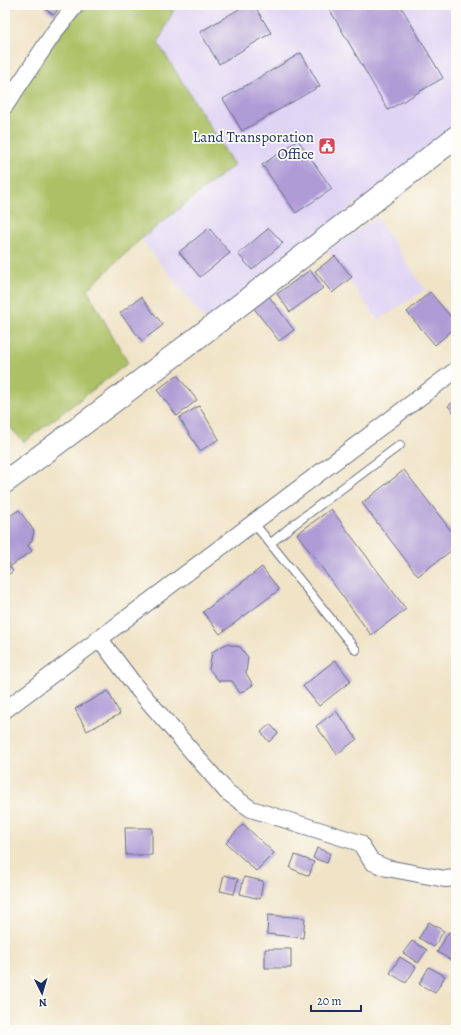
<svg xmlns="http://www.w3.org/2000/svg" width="461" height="1035" viewBox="0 0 461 1035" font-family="Alegreya,serif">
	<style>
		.built { fill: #e0d4f4 }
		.green { fill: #acc165; stroke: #647862 }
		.building { fill: #af9bd5 }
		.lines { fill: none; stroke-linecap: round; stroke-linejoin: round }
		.lane-casing { stroke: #666e82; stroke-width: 10 }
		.street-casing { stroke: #666e82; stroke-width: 18 }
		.secondary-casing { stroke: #666e82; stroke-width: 24 }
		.lane { stroke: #fff; stroke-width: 8 }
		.street { stroke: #fff; stroke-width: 16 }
		.secondary { stroke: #fff; stroke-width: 22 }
		.labels { text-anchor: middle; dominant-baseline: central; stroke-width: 3.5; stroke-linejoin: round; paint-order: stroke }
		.poi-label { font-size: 15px; fill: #1b2f5e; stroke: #fdfcf7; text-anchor: end }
	</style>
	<rect width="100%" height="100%" fill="#fdfcf7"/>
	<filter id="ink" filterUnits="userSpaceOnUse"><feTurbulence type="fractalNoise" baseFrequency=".025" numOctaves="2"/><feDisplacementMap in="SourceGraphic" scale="8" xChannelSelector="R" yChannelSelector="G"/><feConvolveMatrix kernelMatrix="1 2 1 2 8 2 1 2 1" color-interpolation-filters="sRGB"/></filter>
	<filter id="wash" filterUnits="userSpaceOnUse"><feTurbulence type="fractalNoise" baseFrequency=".012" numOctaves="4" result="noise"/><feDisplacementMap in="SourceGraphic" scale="16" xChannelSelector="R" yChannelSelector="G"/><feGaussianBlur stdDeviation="0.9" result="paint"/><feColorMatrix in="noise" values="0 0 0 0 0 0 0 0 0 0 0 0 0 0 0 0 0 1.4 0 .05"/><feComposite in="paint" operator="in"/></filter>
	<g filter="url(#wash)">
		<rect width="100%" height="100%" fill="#f0e3c6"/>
		<path class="built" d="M176 5H455L456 7V126L206 321 141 239 234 165 158 42Z
			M377 218 425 290 378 320 327 251Z"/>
		<path class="green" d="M81 5H176L158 43 234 165 141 239 87 290 128 363 24 442 5 422V112Z"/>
		<g id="blocks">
			<path class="building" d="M47 5H61L54 15 45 9Z
				M246 5H254L271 33 219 64 200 32Z
				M327 5H400L443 78 388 110Z
				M301 53 320 86 242 131 223 99Z
				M298 140 332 189 296 213 262 165Z
				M209 228 230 253 200 277 179 252Z
				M269 228 283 243 252 270 238 254Z
				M335 256 352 277 332 293 315 271Z
				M310 270 323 288 290 312 277 294Z
				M430 292 456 323V327L435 345 407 312Z
				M268 295 294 330 279 341 253 307Z
				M141 297 163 325 142 341 120 313Z
				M177 375 197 400 177 416 157 390Z
				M456 400V415L448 406Z
				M199 406 219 439 200 451 179 418Z
				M404 470 456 537V547L418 576 362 503Z
				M331 509 406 609 371 635 297 534Z
				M19 510 34 531 32 540 28 546 32 551 11 566 5 557V519Z
				M5 561 13 571 5 577Z
				M262 567 279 590 220 634 203 612Z
				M226 644 240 647 248 657 246 673 253 685 240 693 232 681H219L209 669 212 652Z
				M335 660 351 681 319 706 303 686Z
				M108 691 120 714 87 731 75 709Z
				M336 711 357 739 337 754 316 726Z
				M270 724 278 733 269 742 261 732Z
				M243 824 274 853 256 871 226 843Z
				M125 828H152V855H126Z
				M317 848 330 853 327 863 313 858Z
				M295 855 314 862 309 876 290 868Z
				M224 875 238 879 234 894 220 891Z
				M244 877 263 881 260 899 240 894Z
				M268 915 305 918 303 938 267 934Z
				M429 922 444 931 434 947 419 938Z
				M449 932 456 935V952L451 960 437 952Z
				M412 941 427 950 418 963 403 953Z
				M265 949H291V968H265Z
				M400 957 416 967 406 983 390 973Z
				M429 967 445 976 435 993 419 984Z"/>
		</g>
	</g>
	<g filter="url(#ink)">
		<use href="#blocks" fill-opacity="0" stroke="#666e82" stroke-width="1"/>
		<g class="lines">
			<g class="lane-casing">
				<path id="lane" d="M253 522 356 650
					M271 543 293 525 400 445"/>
			</g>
			<g class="street-casing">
				<path id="street" d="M5 106 55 31 76 5
					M99 638 136 687 227 792 251 809 360 843 372 862 387 868 445 879 456 878
					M5 710 456 370"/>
			</g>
			<g class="secondary-casing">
				<path id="secondary" d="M5 482C158 370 307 253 456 137"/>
			</g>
			<use href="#lane" class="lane"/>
			<use href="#street" class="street"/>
			<use href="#secondary" class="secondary"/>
		</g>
	</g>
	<defs>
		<g id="civic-square" transform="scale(0.9)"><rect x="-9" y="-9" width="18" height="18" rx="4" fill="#d1495b" stroke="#fdfcf7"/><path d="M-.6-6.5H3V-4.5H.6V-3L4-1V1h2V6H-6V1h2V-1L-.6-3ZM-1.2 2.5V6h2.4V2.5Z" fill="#fff"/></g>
	</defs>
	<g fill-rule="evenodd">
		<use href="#civic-square" x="327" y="146"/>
	</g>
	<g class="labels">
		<g class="poi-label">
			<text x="314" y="137">Land Transporation<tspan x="314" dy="17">Office</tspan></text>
		</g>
	</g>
	<rect width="461" height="1035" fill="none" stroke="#fdfcf7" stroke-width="20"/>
	<g transform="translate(42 993) rotate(175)" stroke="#fdfcf7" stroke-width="3" paint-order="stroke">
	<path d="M0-3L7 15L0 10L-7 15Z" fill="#1b2f5e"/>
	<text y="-6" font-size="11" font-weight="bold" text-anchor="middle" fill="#1b2f5e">N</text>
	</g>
	<path d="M311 1005v6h50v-6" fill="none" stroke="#1b2f5e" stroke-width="2"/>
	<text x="317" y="1005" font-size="12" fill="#1b2f5e" stroke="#fdfcf7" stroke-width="3" paint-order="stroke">20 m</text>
</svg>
